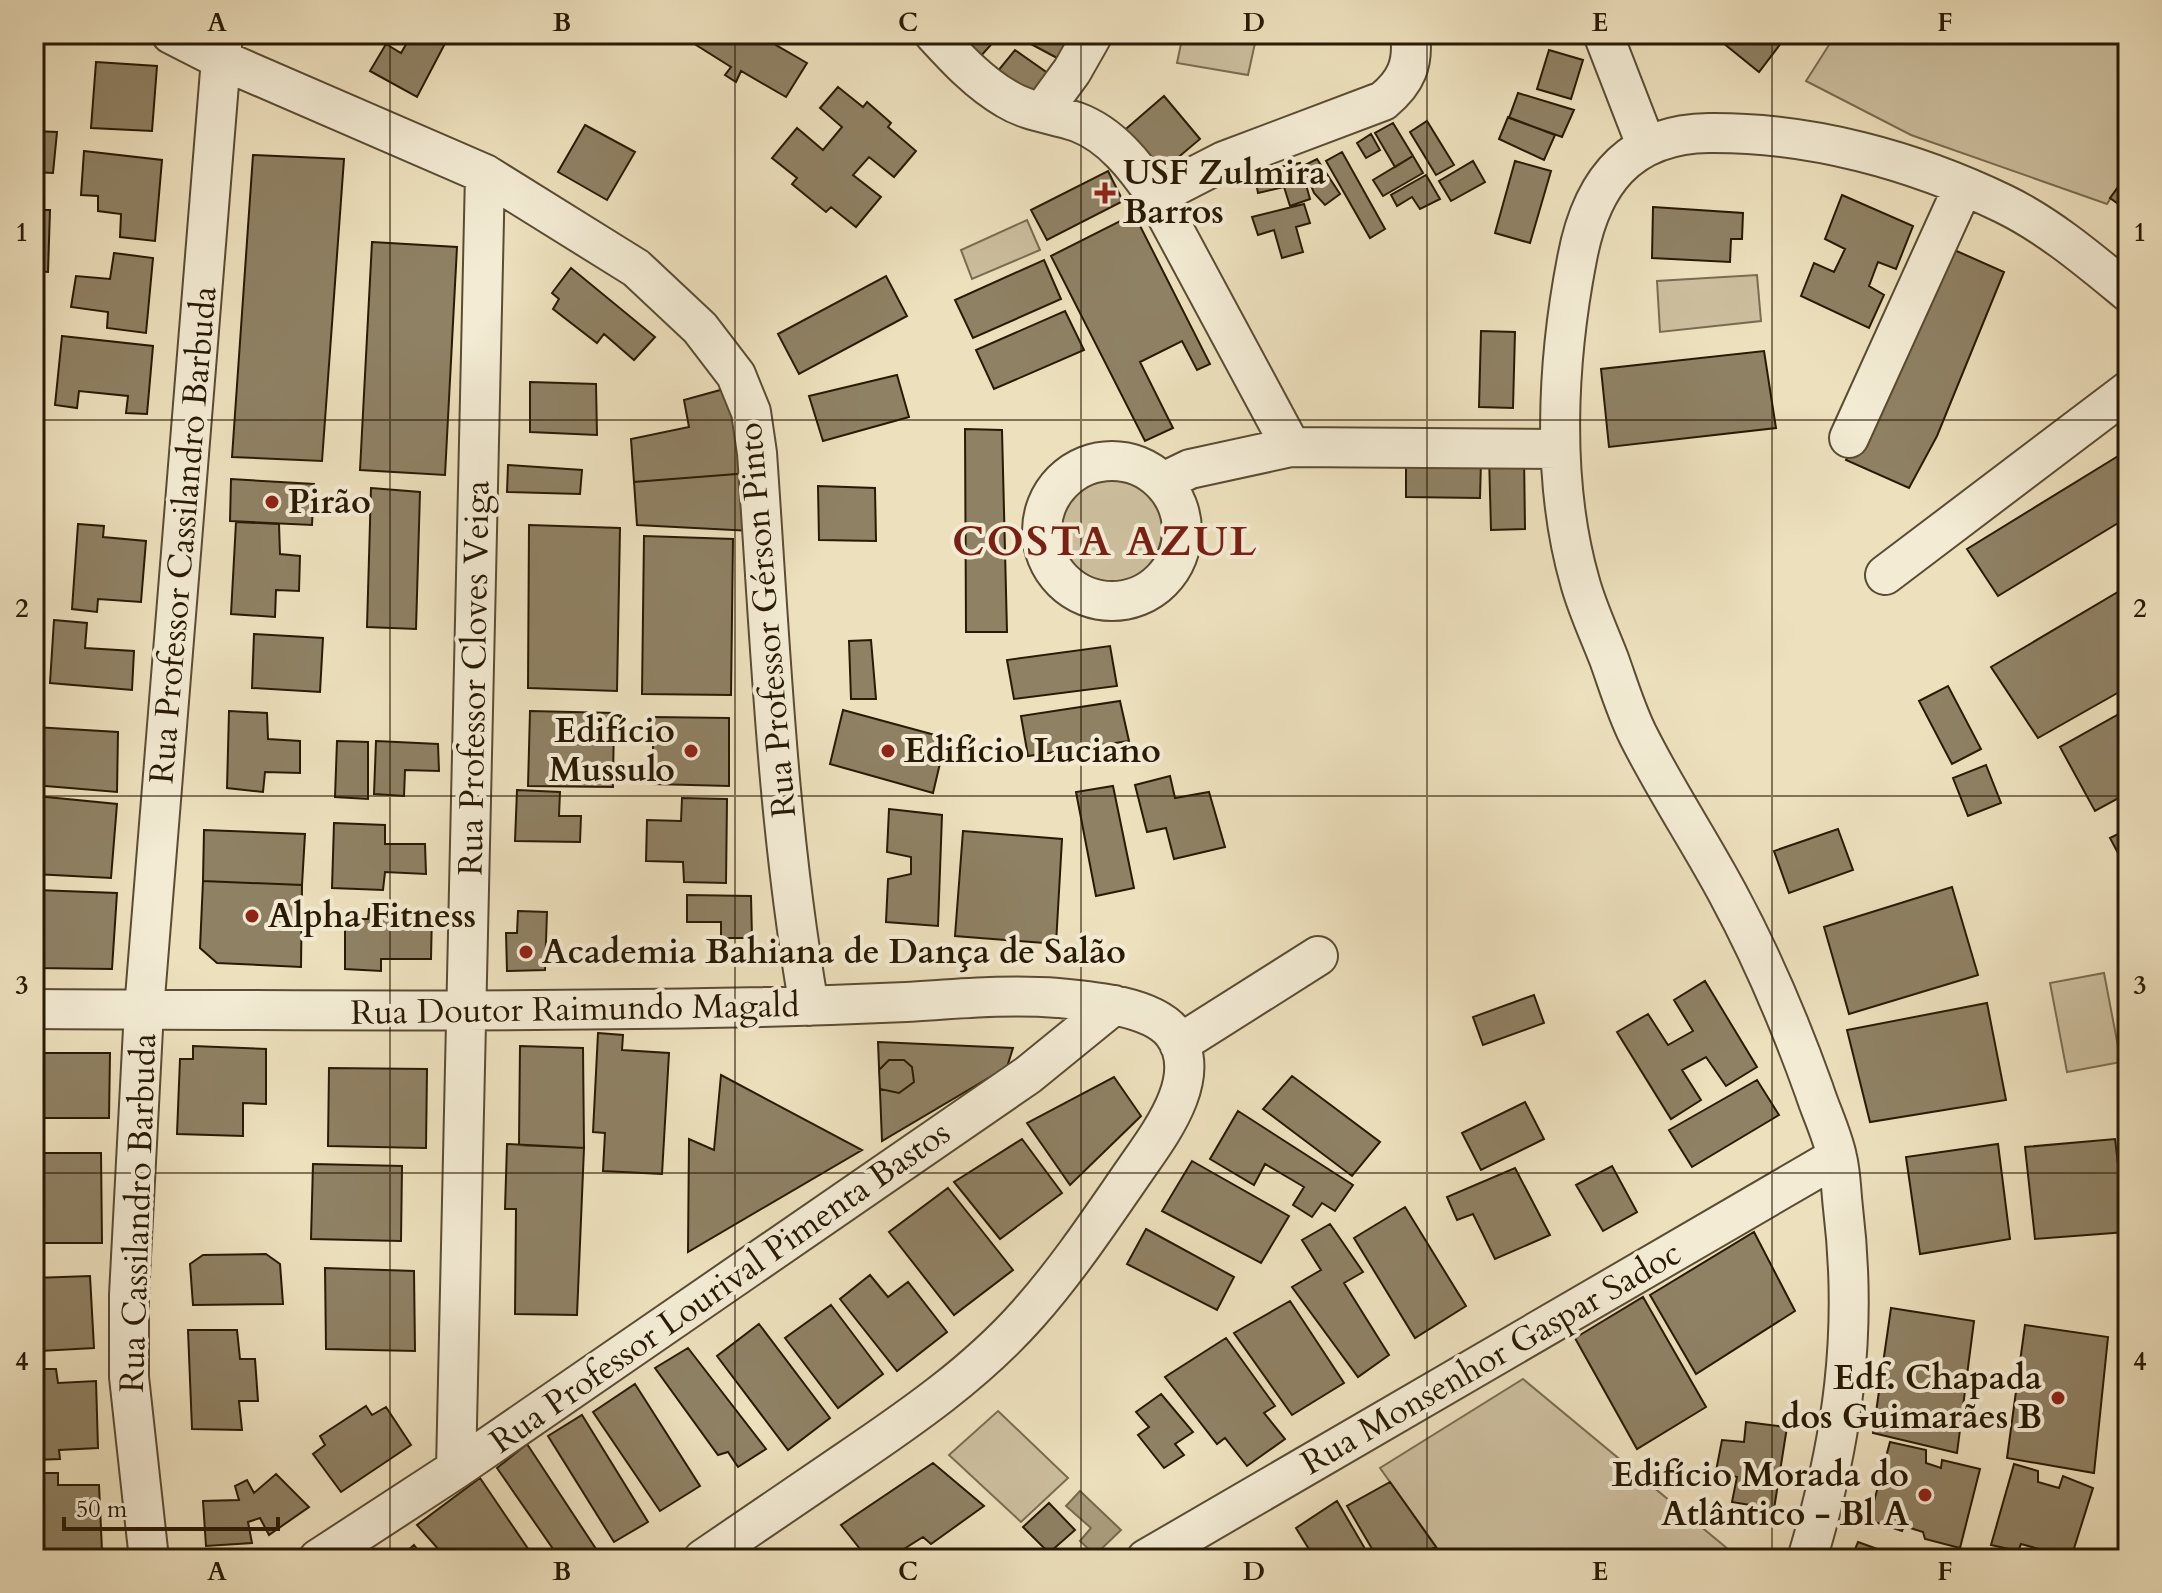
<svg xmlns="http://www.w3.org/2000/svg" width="2162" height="1593" viewBox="0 0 2162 1593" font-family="Cardo,serif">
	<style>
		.green { fill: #ccbe9e; stroke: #7a6c51; stroke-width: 2 }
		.water { fill: #aa9d7e; stroke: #76694d; stroke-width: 2 }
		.building { fill: #8f8164; stroke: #291a04; stroke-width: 2 }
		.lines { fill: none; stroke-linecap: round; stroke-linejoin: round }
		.minor-casing { stroke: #5a4c32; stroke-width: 42 }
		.minor { stroke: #f3ebd4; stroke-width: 38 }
		.grid { fill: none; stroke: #291a04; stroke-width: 2; stroke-opacity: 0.55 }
		.poi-dot { fill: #8f2418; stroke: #f3ebd4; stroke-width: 3 }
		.labels { text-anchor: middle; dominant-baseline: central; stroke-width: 8; stroke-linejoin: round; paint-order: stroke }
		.poi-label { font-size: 34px; font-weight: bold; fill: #291a04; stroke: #f3ebd4; text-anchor: start }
		.street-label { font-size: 34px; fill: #291a04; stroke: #f3ebd4 }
		.district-label { font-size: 42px; font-weight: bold; letter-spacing: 2px; fill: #7a1f14; stroke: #f3ebd4 }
		.neatline { fill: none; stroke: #291a04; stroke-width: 3 }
		.grid-label { font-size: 26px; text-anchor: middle; font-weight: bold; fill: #291a04 }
	</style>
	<rect width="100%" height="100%" fill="#ede0bd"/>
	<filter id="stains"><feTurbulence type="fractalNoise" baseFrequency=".0025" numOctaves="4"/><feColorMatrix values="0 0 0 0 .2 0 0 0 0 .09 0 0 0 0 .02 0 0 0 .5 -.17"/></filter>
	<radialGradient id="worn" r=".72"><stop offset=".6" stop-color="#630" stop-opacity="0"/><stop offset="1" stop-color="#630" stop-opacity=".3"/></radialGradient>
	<path class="green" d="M1183 34H1257L1248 75 1177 63Z
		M1836 34H2128V170L2107 204 1911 135 1806 81Z
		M1027 220 1040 250 972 279 961 250Z
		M1757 275 1761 321 1660 332 1657 281Z
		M1103 472C1196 477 1169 602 1096 579 1079 573 1068 563 1060 547 1050 526 1063 487 1085 477 1090 474 1097 473 1103 472Z
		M2104 973 2121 1062 2067 1072 2050 983Z
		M1523 1379 1740 1559H1445L1380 1468Z
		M998 1411 1068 1478 1021 1522 949 1455Z"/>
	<path class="water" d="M1080 1491 1121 1530 1095 1555 1080 1541 1091 1528 1066 1506Z"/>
	<path class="building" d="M412 34H450L417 97 370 71 386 44 401 53Z
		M688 34H774L776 45 807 63 786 97 741 71 736 82 725 75 731 67 685 38Z
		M967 34H994L998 37 979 58 961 42Z
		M1034 34H1070L1059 59 1029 43Z
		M1712 34H1788L1759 72Z
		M1015 50 1059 81 1043 102 997 72Z
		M1549 50 1583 60 1571 99 1537 89Z
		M96 62 157 66 152 131 91 128Z
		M838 87 863 107 867 102 891 123 888 127 916 151 894 177 869 157 853 175 881 197 856 227 831 207 826 212 792 184 797 178 772 158 797 128 823 150 842 127 820 108Z
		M1518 93 1574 110 1562 137 1509 118Z
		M1164 96 1200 139 1156 176 1120 134Z
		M1508 117 1555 135 1544 160 1499 139Z
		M1427 121 1454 165 1436 175 1410 132Z
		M1393 123 1413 156 1395 167 1375 133Z
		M585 125 635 152 607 200 558 172Z
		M34 131 57 132 53 173 34 172Z
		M1371 134 1380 150 1366 158 1357 143Z
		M84 151 162 160 155 241 120 237 121 214 98 211V196L81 195Z
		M1342 152 1385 229 1370 238 1326 161Z
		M253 155 344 159 322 461 232 457Z
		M1413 156 1423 173 1383 196 1373 180Z
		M1317 159 1340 194 1325 205 1314 193 1303 166Z
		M1473 161 1485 182 1451 201 1439 181Z
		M1515 161 1551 171 1530 243 1495 233Z
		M1300 163 1310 199 1290 206 1284 187 1258 193 1254 172Z
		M1108 171 1123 201 1047 240 1031 210Z
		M2128 174V211L2110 198Z
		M1426 175 1440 199 1420 209 1412 197 1397 206 1391 195Z
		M1842 195 1913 226 1896 269 1878 262 1869 286 1884 295 1869 328 1801 296 1814 263 1834 272 1845 249 1825 239Z
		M1304 204 1310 223 1296 227 1303 252 1282 258 1274 230 1258 235 1252 217Z
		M1653 207 1743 213 1742 239H1731L1730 262 1652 258Z
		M34 210H50L48 272 34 271Z
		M1134 214 1210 364 1197 370 1182 341 1140 362 1173 428 1145 441 1051 256Z
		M372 242 457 247 445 475 360 470Z
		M1943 245 2004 272 1937 436 1909 488 1846 460Z
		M114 253 153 258 146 333 107 328 108 312 71 307 76 276 110 279Z
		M1044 260 1061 299 973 338 955 300Z
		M571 268 655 337 634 360 604 334 597 343 553 309 559 299 552 293Z
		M886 276 907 316 799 374 778 334Z
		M1065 311 1084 350 994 389 976 350Z
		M1481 331 1515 332 1513 408 1479 407Z
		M62 336 153 346 147 414 126 413 128 396 79 391 77 408 55 405Z
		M1764 351 1776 428 1609 447 1601 369Z
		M34 354H39L37 400H34Z
		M897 375 909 417 823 441 809 396Z
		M530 382 596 384 597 435 530 432Z
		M724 389 738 416 749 473 634 482 631 439 689 427 684 400Z
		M34 419 39 420 36 490H34Z
		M965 429 1002 430 1007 632H966Z
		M2128 450V517L1998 596 1967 549Z
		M1524 455 1525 529 1491 530 1489 456Z
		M1406 460 1481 461 1480 498 1406 497Z
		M508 465 582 470 580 494 507 492Z
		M749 473 752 531 637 525 634 482Z
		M231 479 314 484 312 525 230 521Z
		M818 486 875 488 876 541 819 540Z
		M371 488 420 492 416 629 367 627Z
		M236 522 279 524 280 554 300 556 299 591 276 590 275 617 231 614Z
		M78 524 104 526 103 537 146 541 141 602 98 599 97 612 72 609Z
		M529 525 620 528 617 691 528 688Z
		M644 536 733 539 731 695 642 694Z
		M2128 586V687L2038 738 1991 667Z
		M54 620 87 623 85 648 134 651 132 690 50 683Z
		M254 634 323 638 320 692 252 688Z
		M871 640 876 699H851L849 641Z
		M1110 646 1117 686 1014 699 1007 660Z
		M1948 686 1981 749 1952 764 1919 701Z
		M1120 701 1129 741 1028 756 1021 716Z
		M2128 709V793L2095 811 2060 747Z
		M843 710 946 738 933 793 830 764Z
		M229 711 267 713 268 739 300 741V773L265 772 263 792 227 788Z
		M530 711 614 713 613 787 528 786Z
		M653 717 729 718V786L653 784Z
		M34 727 118 732 117 792 34 785Z
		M337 741 368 742V799L335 797Z
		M376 741 438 744 439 771 405 770 404 796 374 794Z
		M1986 765 2001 803 1968 816 1953 778Z
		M1170 776 1175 798 1209 792 1225 847 1174 859 1166 828 1147 832 1135 785Z
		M1113 786 1134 888 1096 896 1076 792Z
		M517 790 560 792 559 816H581L580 842 515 841Z
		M36 796 117 804 111 878 34 874Z
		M682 798 727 799 726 883 684 882 683 862 646 861 647 820 681 821Z
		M889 809 942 815 938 926 886 922 888 879 911 874V857L887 852Z
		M334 823 385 825V844H425L426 874 385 872 383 890 332 888Z
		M1838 829 1853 870 1789 893 1774 851Z
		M2128 829V872L2110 838Z
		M204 830 305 834 302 885 203 881Z
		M963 831 1062 839 1056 944 955 936Z
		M203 881 302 885 301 967 217 963 200 948Z
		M1952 887 1978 975 1849 1014 1824 927Z
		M36 890 117 893 112 969 34 968Z
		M687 895 751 896 752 938H721V922H687Z
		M369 909 432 912 431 959H381V971L345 969V919H368Z
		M518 911 547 912 545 970 507 971 506 933H517Z
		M1705 981 1757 1067 1726 1086 1706 1057 1682 1070 1701 1100 1671 1119 1617 1032 1648 1014 1668 1045 1693 1031 1674 1000Z
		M1534 995 1544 1023 1483 1045 1473 1017Z
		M1987 1003 2006 1100 1870 1122 1847 1030Z
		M598 1033 623 1035 622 1050 669 1053 662 1174 603 1171 605 1133 593 1132Z
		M878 1042 1013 1048 1007 1067 882 1141Z
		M193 1046 266 1049V1104L243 1103V1136L177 1134 180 1059H193Z
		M520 1046 583 1048 584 1148 519 1145Z
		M34 1053H110L109 1118H34Z
		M889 1060H904L912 1067 914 1082 899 1093 880 1089 879 1070Z
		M329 1068 427 1069 426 1148 328 1146Z
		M721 1075 862 1150 688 1252 689 1139 714 1150Z
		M1292 1076 1380 1142 1352 1176 1263 1109Z
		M1114 1077 1141 1116 1070 1185 1027 1123Z
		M1757 1080 1779 1115 1692 1167 1669 1130Z
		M1525 1102 1544 1139 1481 1170 1462 1133Z
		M1238 1111 1353 1185 1335 1211 1322 1203 1312 1217 1293 1205 1304 1187 1265 1164 1254 1185 1210 1159Z
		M1022 1139 1062 1193 1000 1239 954 1182Z
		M2115 1139 2126 1232 2035 1239 2025 1147Z
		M507 1144 584 1148 577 1315 515 1314 516 1209H505Z
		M1998 1144 2010 1239 1920 1254 1906 1157Z
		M34 1153H101L102 1243H34Z
		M1192 1161 1289 1216 1261 1263 1162 1211Z
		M313 1164 402 1166 401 1241 311 1239Z
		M1612 1166 1637 1212 1603 1231 1576 1185Z
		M1515 1168 1550 1235 1495 1259 1473 1214 1457 1220 1447 1197Z
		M948 1188 1013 1270 954 1315 889 1232Z
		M1405 1207 1466 1306 1415 1338 1354 1238Z
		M1330 1224 1363 1272 1344 1283 1389 1355 1358 1377 1292 1287 1321 1270 1302 1240Z
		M1146 1229 1234 1277 1217 1310 1127 1264Z
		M1754 1232 1795 1311 1696 1374 1650 1295Z
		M266 1254 280 1264 283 1304 193 1305 190 1264 203 1255Z
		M325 1268 414 1271 415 1351 326 1349Z
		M870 1275 888 1297 908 1282 947 1332 897 1371 840 1299Z
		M90 1276 94 1348 40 1351 38 1323H34V1278Z
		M1643 1297 1706 1407 1637 1449 1575 1338Z
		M1290 1301 1344 1383 1292 1415 1234 1333Z
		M831 1305 883 1374 838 1408 785 1338Z
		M1891 1308 1974 1321 1957 1453 1873 1433Z
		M759 1324 830 1418 788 1450 717 1356Z
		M2025 1325 2108 1337 2094 1473 2007 1458Z
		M188 1330H237L240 1359H255L258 1401H239L242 1430 192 1429Z
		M1226 1338 1275 1406 1264 1413 1285 1439 1247 1466 1225 1438 1217 1444 1165 1377Z
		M688 1348 766 1449 738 1467 728 1452 718 1455 655 1368Z
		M34 1369H56L58 1383 96 1381 98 1448 59 1450 60 1459 34 1460V1428H38L36 1403H34Z
		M635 1384 700 1486 660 1511 593 1412Z
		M1161 1394 1193 1432 1175 1444 1184 1455 1164 1468 1138 1435 1149 1427 1136 1412Z
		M366 1406 372 1415 386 1407 411 1445 341 1492 313 1454 325 1445 320 1436Z
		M582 1415 648 1522 614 1542 548 1436Z
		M1746 1422 1787 1427 1774 1509 1732 1502 1737 1477 1716 1471 1722 1440 1744 1442Z
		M1890 1442 1926 1450V1463L1941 1468 1942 1460 1980 1469 1960 1548 1925 1539 1923 1532 1904 1526 1902 1531 1869 1520Z
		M527 1444 600 1555 594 1559H560L497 1468Z
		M933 1463 984 1506 931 1544 923 1537 888 1559H868L841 1525Z
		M2014 1464 2038 1471V1482L2059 1488 2063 1476 2093 1488 2071 1558 2021 1544 2018 1551 1991 1545Z
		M34 1473H58V1485H99L102 1551 57 1553V1559H34V1526H43L42 1505 34 1504Z
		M276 1474 309 1507 269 1535 260 1518 248 1522 252 1543 206 1546 203 1501 239 1500 235 1486 247 1480 254 1493Z
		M480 1478 535 1559H447L417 1525Z
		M1390 1482 1436 1547 1411 1559H1378L1347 1506Z
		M1337 1501 1371 1559H1315L1296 1528Z
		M1049 1503 1075 1530 1049 1553 1023 1527Z
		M1858 1542 1905 1559H1851Z
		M414 1545 425 1559H398Z"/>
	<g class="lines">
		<g class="minor-casing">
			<path id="minor" d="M171 34 222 60 485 174 636 268 700 328 736 375 751 412 757 453C770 638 777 824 809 1006
				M934 34C956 58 979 83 1007 99 1028 112 1054 114 1077 122 1112 135 1136 167 1156 196L1291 447
				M1603 34 1646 145
				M1042 112 1072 71 1093 34
				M1156 196 1224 161 1383 101C1406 82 1414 64 1410 34
				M1849 438 1963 187
				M1042 531a70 70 0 1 1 140 0a70 70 0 1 1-140 0Z
				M1163 482 1190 469 1291 447 1559 449
				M1885 575 2128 391
				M34 1009C259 1010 483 1012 707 1008 774 1007 840 1005 906 1002 957 999 1007 994 1058 998 1091 1001 1152 1006 1173 1033 1206 1076 1159 1135 1135 1170 1101 1219 1068 1269 1028 1314 976 1373 909 1419 844 1463 797 1495 750 1527 703 1559
				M1179 1044 1318 956
				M456 1469 485 174
				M149 1559 129 1377V1295L144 1010 223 34
				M318 1559 456 1469 1028 1075 1114 1005
				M1146 1559 1837 1157
				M1807 1559C1843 1440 1858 1332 1843 1208 1841 1191 1841 1173 1837 1157 1832 1134 1821 1112 1814 1090 1790 1023 1762 957 1728 894 1699 840 1665 789 1638 735 1626 711 1618 684 1609 659 1599 633 1587 608 1580 582 1551 481 1557 362 1577 259 1591 184 1627 134 1709 133 1810 132 1913 160 2004 204 2049 226 2089 260 2128 292"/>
		</g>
		<use href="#minor" class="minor"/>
	</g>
	<path class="grid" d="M390 34V1559M735 34V1559M1081 34V1559M1427 34V1559M1772 34V1559M34 420H2128M34 796H2128M34 1173H2128"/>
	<g class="poi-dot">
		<path d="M1101 181h8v8h8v8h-8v8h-8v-8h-8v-8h8z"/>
		<circle cx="272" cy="502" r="8"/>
		<circle cx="691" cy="751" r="8"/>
		<circle cx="888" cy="751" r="8"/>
		<circle cx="252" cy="916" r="8"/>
		<circle cx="526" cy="952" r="8"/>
		<circle cx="2058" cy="1398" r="8"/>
		<circle cx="1925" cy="1495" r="8"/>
	</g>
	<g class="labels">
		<g class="poi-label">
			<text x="1123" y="173">USF Zulmira<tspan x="1123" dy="39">Barros</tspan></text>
			<text x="288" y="502">Pirão</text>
			<text x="675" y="731" text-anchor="end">Edifício<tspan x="675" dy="39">Mussulo</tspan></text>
			<text x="904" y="751">Edifício Luciano</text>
			<text x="268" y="916">Alpha Fitness</text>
			<text x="542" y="952">Academia Bahiana de Dança de Salão</text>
			<text x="2042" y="1378" text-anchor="end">Edf. Chapada<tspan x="2042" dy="39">dos Guimarães B</tspan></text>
			<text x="1909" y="1475" text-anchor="end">Edifício Morada do<tspan x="1909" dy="39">Atlântico - Bl A</tspan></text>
		</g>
		<g class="street-label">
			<text transform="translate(183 535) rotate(-85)">Rua Professor Cassilandro Barbuda</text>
			<text transform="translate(767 620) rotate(-95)">Rua Professor Gérson Pinto</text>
			<text transform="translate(474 678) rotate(-89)">Rua Professor Cloves Veiga</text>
			<text transform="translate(575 1009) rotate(-1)">Rua Doutor Raimundo Magald</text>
			<text transform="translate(138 1213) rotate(-88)">Rua Cassilandro Barbuda</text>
			<text transform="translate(720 1287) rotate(-35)">Rua Professor Lourival Pimenta Bastos</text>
			<text transform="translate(1491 1358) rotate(-30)">Rua Monsenhor Gaspar Sadoc</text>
		</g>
		<g class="district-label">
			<text x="1105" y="541">COSTA AZUL</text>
		</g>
	</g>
	<rect width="2162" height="1593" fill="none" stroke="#ede0bd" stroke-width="88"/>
	<path d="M64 1517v12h214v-12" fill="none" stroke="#291a04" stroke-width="4"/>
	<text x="76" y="1517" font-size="24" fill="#291a04" stroke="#f3ebd4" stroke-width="6" paint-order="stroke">50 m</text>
	<rect x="44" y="44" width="2074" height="1505" class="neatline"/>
	<g class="grid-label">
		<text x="217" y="31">A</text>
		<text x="562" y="31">B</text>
		<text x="908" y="31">C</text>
		<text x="1254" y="31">D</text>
		<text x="1600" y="31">E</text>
		<text x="1945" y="31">F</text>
		<text x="22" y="241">1</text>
		<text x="2140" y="241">1</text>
		<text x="22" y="617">2</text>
		<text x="2140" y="617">2</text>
		<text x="22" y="994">3</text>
		<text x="2140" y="994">3</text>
		<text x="22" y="1370">4</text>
		<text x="2140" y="1370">4</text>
		<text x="217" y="1580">A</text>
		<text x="562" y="1580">B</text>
		<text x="908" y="1580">C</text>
		<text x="1254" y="1580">D</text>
		<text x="1600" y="1580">E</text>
		<text x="1945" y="1580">F</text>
	</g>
	<rect width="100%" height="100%" filter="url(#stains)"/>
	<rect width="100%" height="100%" fill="url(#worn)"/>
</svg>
